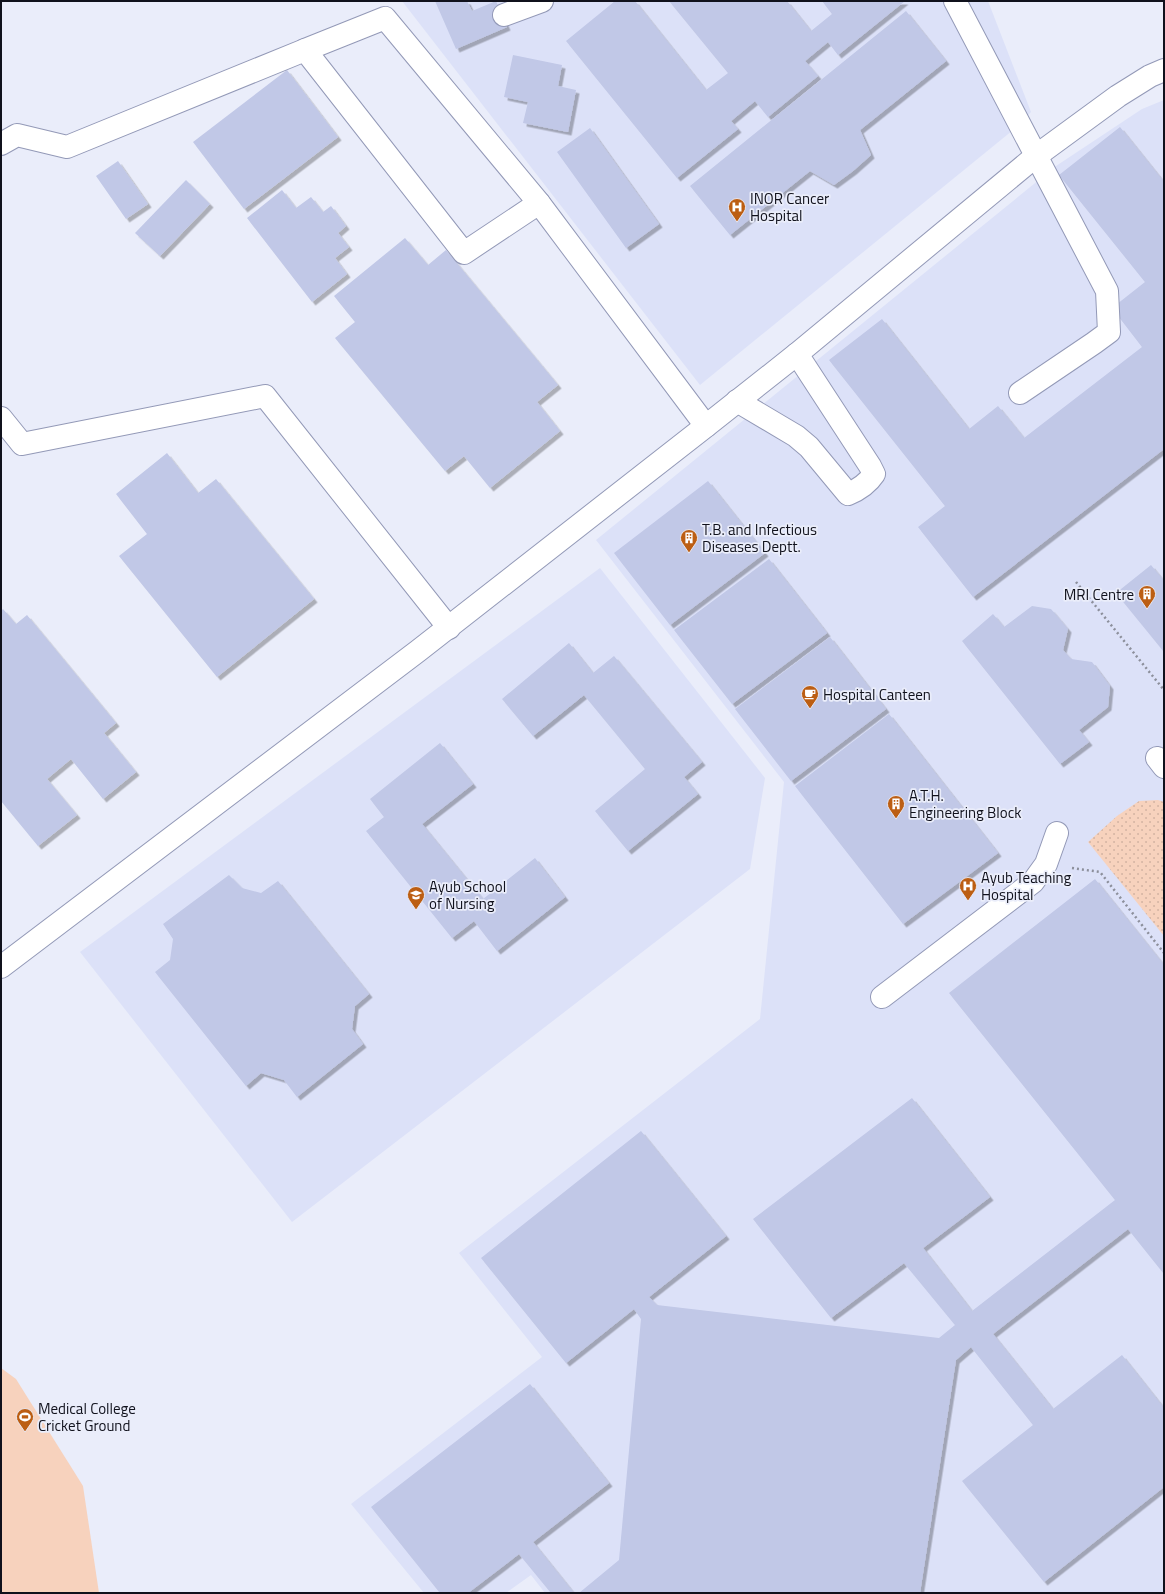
<svg xmlns="http://www.w3.org/2000/svg" width="1165" height="1594" font-family="'Titillium Web',sans-serif">
<style>
.built{fill:#dce1f8}
.grass{fill:url(#grass-dots)}
.pitch{fill:#f7d2bd}
.building{fill:#c1c8e7;filter:url(#shadow)}
.lines{fill:none;stroke-linecap:round;stroke-linejoin:round}
.minor-casing{stroke:#9399b7;stroke-width:24}
.path{stroke:#8c8f9b;stroke-width:2.5;stroke-dasharray:2 3;stroke-linecap:butt}
.minor{stroke:#fff;stroke-width:22}
.labels{text-anchor:middle;dominant-baseline:central;stroke-width:3.5;stroke-linejoin:round;paint-order:stroke}
.poi-label{font-size:15px;fill:#10111c;stroke:#eaedfa;text-anchor:start}
</style>
<defs>
<pattern id="grass-dots" width="8" height="8" patternUnits="userSpaceOnUse"><rect width="8" height="8" fill="#f7d2bd"/><path d="M2 2h.1M6 6h.1" fill="none" stroke="#d3b3a2" stroke-width="1.8" stroke-linecap="round"/></pattern>
<filter id="shadow"><feDropShadow dx="3.5" dy="3.5" stdDeviation="0" flood-color="#0004"/></filter>
</defs>
<rect width="100%" height="100%" fill="#eaedfa"/>
<g class="built">
<polygon points="402,1 988,1 1031,112 1018,126 700,385"/>
<polygon points="1164,100 1164,1593 545,1593 531,1575 506,1593 424,1593 351,1504 542,1357 459,1253 760,1019 784,782 596,540 1056,166 1142,109"/>
<polygon points="600,568 765,778 750,869 292,1222 80,952"/>
</g>
<polygon class="grass" points="1158,800 1164,802 1164,936 1088,842 1117,816 1139,801"/>
<polygon class="pitch" points="1,1368 16,1379 83,1486 99,1593 1,1593"/>
<g class="building">
<polygon points="435,1 467,1 472,11 496,1 507,27 456,49"/>
<polygon points="615,1 635,1 706,90 728,73 669,1 787,1 811,31 832,14 822,1 905,1 838,55 828,42 805,61 818,76 768,117 755,101 731,121 738,129 677,178 566,41"/>
<polygon points="906,11 946,61 860,130 871,155 853,171 834,185 810,171 730,235 690,186"/>
<polygon points="513,55 562,65 558,86 576,90 568,132 523,123 528,102 504,97"/>
<polygon points="287,70 338,137 244,209 193,142"/>
<polygon points="1120,127 1164,182 1164,449 973,597 918,527 945,506 829,360 882,319 969,429 998,406 1024,438 1142,347 1112,308 1145,282 1059,175"/>
<polygon points="590,128 659,224 626,248 557,152"/>
<polygon points="118,161 148,204 126,219 96,176"/>
<polygon points="186,180 210,204 160,256 135,233"/>
<polygon points="282,190 296,208 311,197 323,212 331,206 346,226 338,233 349,247 335,258 347,274 312,302 247,218"/>
<polygon points="405,238 428,265 446,250 558,385 537,402 560,431 490,488 464,456 445,471 335,338 355,322 334,296"/>
<polygon points="167,453 198,493 216,479 314,599 217,677 119,556 147,534 116,494"/>
<polygon points="708,481 765,553 670,625 614,553"/>
<polygon points="769,559 827,633 732,704 674,630"/>
<polygon points="1151,565 1164,581 1164,652 1116,593"/>
<polygon points="1032,606 1051,609 1068,629 1063,650 1071,659 1092,662 1110,686 1108,707 1079,730 1089,742 1060,764 962,641 993,614 1004,627"/>
<polygon points="3,609 16,624 27,615 116,723 104,733 136,772 103,799 71,759 47,779 77,815 38,846 1,801 1,611"/>
<polygon points="830,637 886,709 791,781 735,709"/>
<polygon points="569,643 593,673 614,656 702,762 684,777 698,794 628,851 595,811 645,769 584,695 533,736 502,699"/>
<polygon points="889,714 998,853 903,924 795,786"/>
<polygon points="440,743 473,784 422,824 483,899 535,858 565,897 497,951 474,921 452,938 366,831 384,817 370,799"/>
<polygon points="229,875 242,888 261,893 278,881 369,994 355,1006 352,1029 363,1044 297,1097 284,1080 261,1073 246,1086 155,972 170,960 173,939 163,924"/>
<polygon points="1095,879 1164,965 1164,1274 1128,1229 993,1334 1053,1409 1122,1355 1164,1408 1164,1487 1044,1582 962,1481 1033,1425 971,1347 956,1360 920,1593 579,1593 619,1560 641,1319 634,1309 566,1363 481,1258 641,1131 726,1236 649,1297 657,1305 939,1338 955,1325 904,1263 831,1318 753,1219 912,1098 990,1197 923,1248 972,1311 1115,1200 949,993"/>
<polygon points="530,1384 609,1483 533,1542 574,1593 551,1593 519,1554 468,1593 440,1593 371,1507"/>
</g>
<g class="lines">
<defs>
<g id="minor">
<polyline points="955,1 1107,291 1109,332 1094,343 1020,393"/>
<polyline points="504,15 542,1"/>
<polyline points="305,50 385,18 539,203"/>
<polyline points="1,144 17,135 67,147 305,50 464,253 539,203 706,426"/>
<path d="M 737,401 L 796,436 L 809,447 L 848,494 C 858,490 868,483 874,474 L 870,466 L 797,354"/>
<polyline points="1,418 22,444 265,396 449,628"/>
<polyline points="1157,758 1164,767"/>
<polyline points="1,967 418,651 706,426 797,354 1036,156 1118,96 1150,76 1164,70"/>
<polyline points="882,997 1033,882 1046,864 1057,833"/>
</g>
</defs>
<use href="#minor" class="minor-casing"/>
<g class="path">
<polyline points="1076,582 1164,690"/>
<polyline points="1072,868 1100,872 1164,953"/>
</g>
<use href="#minor" class="minor"/>
</g>
<defs>
<symbol id="hospital-pin" viewBox="-11 -11 22 30"><path d="M0 17L-7.5 6A9.5 9.5 0 1 1 7.5 6Z" fill="#bc5e13" stroke="#eaedfa"/><path d="M-5-5h3v3.5h4V-5h3V5h-3V1.5h-4V5h-3Z" fill="#fff"/></symbol>
<symbol id="building-pin" viewBox="-11 -11 22 30"><path d="M0 17L-7.5 6A9.5 9.5 0 1 1 7.5 6Z" fill="#bc5e13" stroke="#eaedfa"/><path d="M-4-6H4V6H1V3H-1V6H-4ZM-2.5-4.3h1.7v1.8h-1.7ZM.8-4.3h1.7v1.8H.8ZM-2.5-1h1.7V.8h-1.7ZM.8-1h1.7V.8H.8Z" fill="#fff"/></symbol>
<symbol id="cafe-pin" viewBox="-11 -11 22 30"><path d="M0 17L-7.5 6A9.5 9.5 0 1 1 7.5 6Z" fill="#bc5e13" stroke="#eaedfa"/><path d="M-5.5-4.5H6V0H3Q3 3.5 0 3.5H-2.5Q-5.5 3.5-5.5 0ZM3-3.2v2h1.7v-2ZM-6 4.5H4V6H-6Z" fill="#fff"/></symbol>
<symbol id="school-pin" viewBox="-11 -11 22 30"><path d="M0 17L-7.5 6A9.5 9.5 0 1 1 7.5 6Z" fill="#bc5e13" stroke="#eaedfa"/><path d="M0-5L7-2L0 1L-7-2ZM-4 1L0 2.5L4 1V4Q0 6-4 4Z" fill="#fff"/></symbol>
<symbol id="stadium-pin" viewBox="-11 -11 22 30"><path d="M0 17L-7.5 6A9.5 9.5 0 1 1 7.5 6Z" fill="#bc5e13" stroke="#eaedfa"/><path d="M0-5a6.5 5 0 1 0 0 10a6.5 5 0 1 0 0-10ZM-3.5-1.8h7v3.6h-7Z" fill="#fff"/></symbol>
</defs>
<g fill-rule="evenodd">
<use href="#hospital-pin" x="727" y="197" width="20" height="27"/>
<use href="#building-pin" x="679" y="528" width="20" height="27"/>
<use href="#building-pin" x="1137" y="584" width="20" height="27"/>
<use href="#cafe-pin" x="800" y="684" width="20" height="27"/>
<use href="#building-pin" x="886" y="794" width="20" height="27"/>
<use href="#hospital-pin" x="958" y="876" width="20" height="27"/>
<use href="#school-pin" x="406" y="885" width="20" height="27"/>
<use href="#stadium-pin" x="15" y="1407" width="20" height="27"/>
</g>
<g class="labels">
<g class="poi-label">
<text x="750" y="198">INOR Cancer<tspan x="750" dy="17">Hospital</tspan></text>
<text x="702" y="529">T.B. and Infectious<tspan x="702" dy="17">Diseases Deptt.</tspan></text>
<text x="1134" y="594" text-anchor="end">MRI Centre</text>
<text x="823" y="694">Hospital Canteen</text>
<text x="909" y="795">A.T.H.<tspan x="909" dy="17">Engineering Block</tspan></text>
<text x="981" y="877">Ayub Teaching<tspan x="981" dy="17">Hospital</tspan></text>
<text x="429" y="886">Ayub School<tspan x="429" dy="17">of Nursing</tspan></text>
<text x="38" y="1408">Medical College<tspan x="38" dy="17">Cricket Ground</tspan></text>
</g>
</g>
<rect width="1165" height="1594" fill="none" stroke="#10111c" stroke-width="4"/>
</svg>
